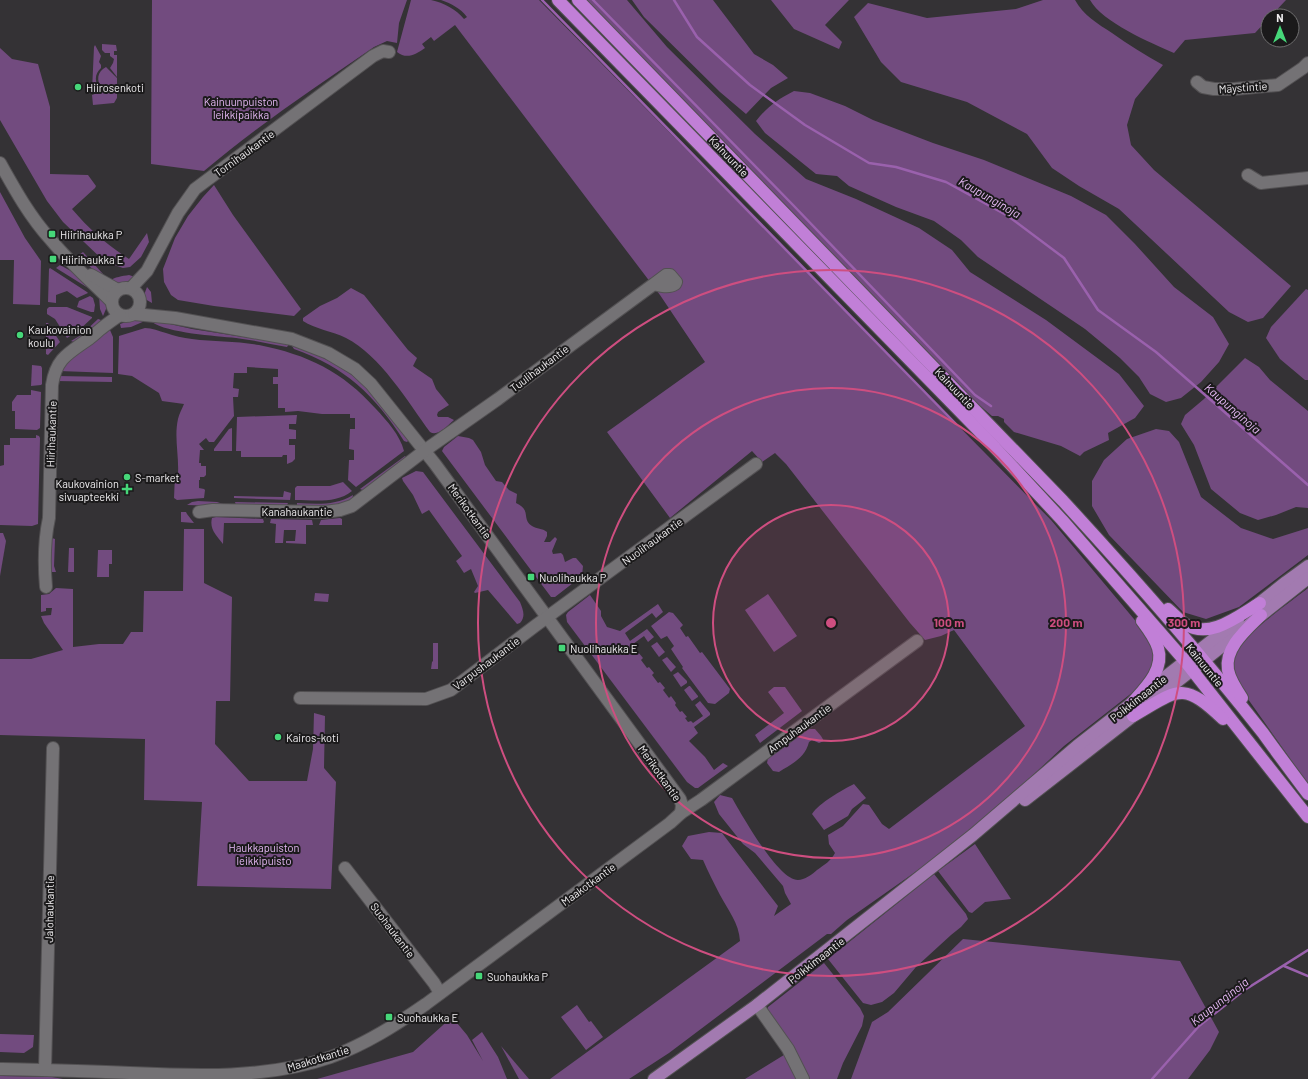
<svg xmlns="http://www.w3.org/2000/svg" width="1308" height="1079" font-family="Barlow,sans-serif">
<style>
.green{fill:#724b7f}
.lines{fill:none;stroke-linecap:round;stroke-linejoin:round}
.stream{stroke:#9a61ad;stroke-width:2.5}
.minor-casing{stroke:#535153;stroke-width:14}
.major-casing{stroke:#535153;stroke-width:14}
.highway-casing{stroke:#535153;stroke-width:14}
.minor{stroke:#747275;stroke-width:12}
.major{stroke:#a27ab0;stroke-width:12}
.highway{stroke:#c17fd7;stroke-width:12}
.ring{fill:none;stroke:#ce4e80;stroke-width:2}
.poi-dot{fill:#46d779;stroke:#1b1a1b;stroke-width:1.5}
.labels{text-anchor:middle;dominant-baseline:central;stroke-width:4;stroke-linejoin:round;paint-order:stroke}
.poi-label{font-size:11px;fill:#f0eef0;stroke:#1b1a1b;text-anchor:start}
.street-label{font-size:11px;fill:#f0eef0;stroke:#1b1a1b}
.park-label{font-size:11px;fill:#e6b9f5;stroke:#1b1a1b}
.water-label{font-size:12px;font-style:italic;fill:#e8bbf7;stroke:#1b1a1b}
.centre{fill:#ce4e80;stroke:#1b1a1b;stroke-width:2}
.ring-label{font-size:12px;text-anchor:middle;font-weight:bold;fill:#ce4e80;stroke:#1b1a1b;stroke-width:4;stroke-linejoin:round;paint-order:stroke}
</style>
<rect width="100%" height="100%" fill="#343235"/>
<g class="green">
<path d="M 152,0 L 407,0 L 399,23 L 397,43 L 387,41 L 374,47 C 316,87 258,125 204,171 L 151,164 Z"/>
<path d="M 411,0 C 417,0 425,0 431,0 C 444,3 456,9 464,19 L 467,17 C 460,8 452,4 441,0 L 539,0 L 1051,520 L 1149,637 L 1155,648 L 1154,664 L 1142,685 L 1064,746 L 998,808 L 931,861 L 847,920 L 831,934 L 827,934 L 669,1053 L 629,1079 L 550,1079 L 740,941 C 739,923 728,910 720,895 C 714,883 708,872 703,860 L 691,859 L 682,846 L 688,836 L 709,832 L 722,833 L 778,906 L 774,916 L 791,904 L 785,893 L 783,886 L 755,853 L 743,844 L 719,814 L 714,802 L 720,795 L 732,798 C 742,815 778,880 798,880 C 804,880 813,874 817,870 C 824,865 831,861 835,853 L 829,844 L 828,835 L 843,826 L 863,804 L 869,805 L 882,824 L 889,829 L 1025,726 L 954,630 L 941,636 L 925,640 L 910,623 L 786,464 L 775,453 L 762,462 L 752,451 L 670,518 L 607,432 L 705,362 L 660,295 L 455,25 L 434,41 L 431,37 L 422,44 L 425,48 C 416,54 407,60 397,52 Z"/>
<polygon points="582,0 627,0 667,47 755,134 806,179 856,199 919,228 952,250 970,272 1046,320 1119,374 1144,406 1135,418 1108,433 1109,440 1084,452 1080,456 1061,446 1014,432 1004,422 1004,419 998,416 992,416 964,392"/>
<polygon points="632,0 713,0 754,54 773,65 788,78 771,88 746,114 720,92 644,17"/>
<polygon points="771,0 849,0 825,25 842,42 839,49 794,29"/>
<path d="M 1043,0 L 1075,0 C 1083,15 1098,24 1112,33 C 1129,45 1145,55 1163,65 L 1135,99 L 1127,125 L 1131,145 L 1154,170 L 1291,286 L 1263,318 L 1248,322 L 1229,312 L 1119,209 L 1079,186 L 1052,168 L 1027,134 L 967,102 L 901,82 L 881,62 L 854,17 L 868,3 L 927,18 L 1016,9 Z"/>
<path d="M 1090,0 L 1286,0 L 1271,16 L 1268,16 L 1268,19 L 1255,33 L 1185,40 L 1174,53 C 1151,43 1102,22 1090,0 Z"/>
<polygon points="102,44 116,45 117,51 114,51 114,55 117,55 117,77 110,68 113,63 114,59 110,56 110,53 105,53 102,50"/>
<path d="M 95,45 L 101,56 L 99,62 L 101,65 L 101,68 C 94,75 95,81 99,89 L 94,92 L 92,91 L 94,47 Z"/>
<path d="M 0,48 L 12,59 L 38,64 L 50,107 L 50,174 L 88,175 L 96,186 L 95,188 L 72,209 C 90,230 106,244 129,259 L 147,233 L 149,242 L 141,257 L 130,267 L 123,268 L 105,262 L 63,222 L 47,201 L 0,120 Z"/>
<path d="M 106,67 L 117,78 L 117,84 L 110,85 L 102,89 C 96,80 97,72 106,67 Z"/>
<polygon points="117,86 117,98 114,103 93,105 92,95"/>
<path d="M 794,91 L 810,93 L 845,106 L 873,120 L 933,143 L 984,160 L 1071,196 L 1106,215 L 1135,244 L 1174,287 L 1213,317 L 1229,344 L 1219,362 L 1201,382 L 1181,398 L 1166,402 L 1150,394 L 1139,377 L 1120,358 L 1085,329 L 978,257 L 961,240 L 934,221 L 896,207 L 849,186 L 837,176 L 816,174 L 765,133 L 756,121 C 768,106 777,100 794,91 Z"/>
<polygon points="214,185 233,215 301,309 294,316 214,306 178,300 171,295 164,282 163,269 175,238 188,216 203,197"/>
<polygon points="0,192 25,238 41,261 40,305 13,304 14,260 0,260"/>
<polygon points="83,252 103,274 104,276 96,273 79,255"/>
<polygon points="60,265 78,275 93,291 56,268"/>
<polygon points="50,268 87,292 88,293 77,298 67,291 56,295 56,303 48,302 49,269"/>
<path d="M 129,275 L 135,277 C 126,284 120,284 109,281 C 115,277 122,276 129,275 Z"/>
<polygon points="147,287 151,292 152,303 145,299 144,295"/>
<path d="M 351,288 L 364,295 L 408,350 L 417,358 L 413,366 L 432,379 L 436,389 L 449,405 L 438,412 L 437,415 L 438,417 L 448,417 L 454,420 C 448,425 438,437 430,432 C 408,402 380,355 346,338 C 332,331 315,329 303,321 L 303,318 L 320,306 L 337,298 Z"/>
<polygon points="1306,289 1308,290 1308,380 1305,380 1280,359 1266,338 1271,327"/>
<polygon points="99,295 106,303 106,309 103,316 100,309"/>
<polygon points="90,296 93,298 95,305 94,312 91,312 77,307 79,301"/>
<polygon points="49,307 67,307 92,317 92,318 78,331 67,338 55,319 47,314 47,309"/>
<polygon points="98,319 101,320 84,336 74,342 71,341 81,335"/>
<polygon points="139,319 147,320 131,327 121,328 120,324 129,321"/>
<path d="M 152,320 L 192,329 L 289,344 L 287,347 C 270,344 253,340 236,338 C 216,336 167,333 152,322 Z"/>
<polygon points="46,323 48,323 60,342 48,355 46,354"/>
<path d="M 145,328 C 152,328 159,331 166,333 C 174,336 183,338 192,339 C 214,342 237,341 259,345 C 308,355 342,371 376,409 C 387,421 400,435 404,451 L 356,487 L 348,480 L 349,460 L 354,460 L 354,450 L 349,449 L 350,429 L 355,429 L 355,418 L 350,418 L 350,414 L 322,414 L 298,411 L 285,412 L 285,408 L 278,408 L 278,384 L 273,384 L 273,377 L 278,377 L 278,369 L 247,367 L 247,373 L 234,373 L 233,388 L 239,389 L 238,397 L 233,397 L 234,416 L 214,442 L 209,442 L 206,438 L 199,444 L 204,450 L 200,450 L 199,463 L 201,463 L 201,466 L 206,466 L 206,475 L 204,477 L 200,477 L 200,480 L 199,480 L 199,488 L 204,489 L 205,490 L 204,498 L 177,500 L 174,498 L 175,475 L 178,473 C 179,455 174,437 178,419 C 179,414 182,409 184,404 L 162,401 L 159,393 L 132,376 L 118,374 L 119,336 Z"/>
<polygon points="110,330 113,337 113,373 59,371 70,357"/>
<path d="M 292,346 C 321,355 347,368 369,390 C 383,404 397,424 409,440 L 407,442 L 404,441 C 375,395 345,367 294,349 Z"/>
<polygon points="1245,358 1259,367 1270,380 1308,411 1308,508 1296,507 1276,515 1258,520 1240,513 1211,489 1194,445 1181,424 1185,415 1204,399"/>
<polygon points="32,365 41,366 42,368 42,384 41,385 31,386"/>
<polygon points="57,376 112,377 112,382 56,381"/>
<polygon points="31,390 41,392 40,428 37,430 15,429 15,411 12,411 12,402 17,395 31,395"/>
<polygon points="297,415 296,424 289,424 289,429 296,430 296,439 289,439 289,445 295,445 295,459 292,462 287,464 287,455 283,455 282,457 241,457 241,451 236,451 237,417"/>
<polygon points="232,428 232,451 214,451 214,449 229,429"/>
<polygon points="1156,429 1169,431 1179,442 1201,497 1241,528 1273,539 1308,528 1308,555 1239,607 1206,619 1183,612 1109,535 1092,506 1092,481 1104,460 1127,439"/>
<polygon points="36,435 39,436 40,438 38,524 32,526 0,525 0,466 4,465 4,445 10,445 10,438 36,438"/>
<path d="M 458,436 L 469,438 L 473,440 L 481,452 L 485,465 L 496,481 L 502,482 L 509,490 L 517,494 L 516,503 C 532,510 521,519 532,526 C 537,529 542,528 547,532 L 547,536 L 544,542 L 550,542 L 555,537 L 557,539 L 552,551 L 553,554 L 561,553 L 563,555 L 565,562 L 573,558 L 576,558 L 583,566 L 582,576 L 555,597 L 551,597 L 442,451 L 444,447 Z"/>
<polygon points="405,456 408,460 365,491 360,489"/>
<path d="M 416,471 L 423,472 L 426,476 L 520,602 C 523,610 526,616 520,623 L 517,624 L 488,590 L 475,593 L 474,592 L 478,586 L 471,569 L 464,573 L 456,561 L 462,556 L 429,510 L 422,514 L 413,495 L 403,481 L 402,478 Z"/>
<path d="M 343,482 L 352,491 C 336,504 314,500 295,500 L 295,488 L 297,486 L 330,486 Z"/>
<polygon points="284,491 291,493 290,500 234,498 234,496 283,497"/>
<path d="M 353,495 L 352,500 L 330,508 L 297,506 L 297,503 C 316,504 335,506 353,495 Z"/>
<polygon points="198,501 217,502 223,504 221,506 187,505 192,502"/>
<polygon points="235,502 288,503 286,507 236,505"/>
<polygon points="181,512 186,512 187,514 194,523 181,522"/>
<path d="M 216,517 L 263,519 L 264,522 L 263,523 L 224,523 L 223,544 C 217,536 209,529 212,518 Z"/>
<polygon points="340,518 342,519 342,525 319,525 321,520"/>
<polygon points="271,519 312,520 313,525 306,525 306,544 286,543 286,541 295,541 296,530 284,530 283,543 275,543 276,524 270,523"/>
<polygon points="184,529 204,529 204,583 232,597 230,701 216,701 215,744 249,781 307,781 313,749 314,713 325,716 324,768 336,782 331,889 197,886 202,802 144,800 145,739 0,735 0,659 31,659 63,650 44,623 41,616 51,615 52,608 46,608 46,611 41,612 41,595 49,594 56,588 73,589 73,647 99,644 123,644 131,632 143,632 144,591 183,591"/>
<polygon points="0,533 3,533 6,541 0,576"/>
<polygon points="49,537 55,539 54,566 56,572 50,572"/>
<polygon points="69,548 74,548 74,572 68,572"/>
<polygon points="98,550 112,550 112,564 109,564 109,577 97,577"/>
<path d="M 1308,588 L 1308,784 L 1243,692 C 1236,681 1230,668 1234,654 C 1239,638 1293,600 1308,588 Z"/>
<polygon points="315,593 329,594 328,602 314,601"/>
<polygon points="768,594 797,636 774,652 745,610"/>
<polygon points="590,595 601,611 601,616 607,627 620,631 658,604 663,612 656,618 652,613 625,633 630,641 647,629 654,637 648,642 644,636 633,644 635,647 633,649 636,653 638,652 643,658 641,660 647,668 649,667 654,673 652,675 658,683 660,682 665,688 663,690 669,698 671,696 676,703 675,705 680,712 682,711 687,717 685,718 688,722 691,721 693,723 703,716 695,705 700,701 710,713 710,715 694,727 698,733 689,741 705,757 714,770 723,763 728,766 698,788 695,788 687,782 567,622 566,615 568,612"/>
<polygon points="669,612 673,613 683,625 680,628 686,637 688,636 700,653 702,652 730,689 729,693 715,704 708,703 682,668 683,667 671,649 674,646 667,636 661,639 651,626"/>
<polygon points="657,642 665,652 659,657 651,646"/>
<polygon points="433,643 438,643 438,669 431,669 432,662 433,661"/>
<polygon points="667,657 676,667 671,672 662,660"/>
<polygon points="678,672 687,681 687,683 681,687 673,675"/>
<polygon points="689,686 690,686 698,696 698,697 692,701 684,690"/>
<polygon points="774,687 785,687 802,711 760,743 755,735 784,713 768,692"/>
<path d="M 808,729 L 815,729 L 821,736 L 824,741 L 819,743 L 812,740 L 809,742 C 805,758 793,763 779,772 L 773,771 L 767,763 L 768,758 Z"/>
<path d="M 854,784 L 866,798 L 852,809 L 848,816 L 824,830 L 812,814 C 819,803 842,790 854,784 Z"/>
<polygon points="975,844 1011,899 985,902 972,913 969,912 938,871"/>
<polygon points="934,874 966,914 968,919 961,927 951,935 916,967 894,993 882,1002 871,1005 863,1003 828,959"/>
<polygon points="963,939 1180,961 1219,1032 1210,1050 1188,1079 851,1079 872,1022 888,1012"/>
<polygon points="824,963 860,1008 864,1016 862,1026 843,1063 837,1079 745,1079 792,1050 767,1012 768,1007"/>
<polygon points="577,1005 589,1022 591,1021 603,1037 586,1050 561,1017"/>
<polygon points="452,1017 467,1035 483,1061 472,1040 482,1032 498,1057 507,1079 317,1079 413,1052"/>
<polygon points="0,1034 34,1035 33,1047 24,1053 0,1052"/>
<polygon points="501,1046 529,1079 519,1079"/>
<polygon points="0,1076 52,1077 63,1079 0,1079"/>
</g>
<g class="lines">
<g class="stream">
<polyline points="542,0 956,424"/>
<polyline points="593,0 793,205 975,395 991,406"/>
<polyline points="674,0 697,37 750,85 805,125 869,163 896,167 946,182 1008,216 1064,258 1098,310 1156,352 1308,485"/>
<polyline points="1284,966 1308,976"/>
<polyline points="1152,1079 1199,1026 1243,991 1308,950"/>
</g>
<defs>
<g id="minor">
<polyline points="1197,82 1203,87 1214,89 1234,89 1278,85 1303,68 1308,63"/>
<path d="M 0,163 C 15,190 30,217 51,240 C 69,262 91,281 111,301"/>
<polyline points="1248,175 1261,183 1308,178"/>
<polyline points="91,275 118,290"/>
<circle cx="126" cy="302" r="14"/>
<polyline points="131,288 147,271 178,213 195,189 373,56 383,51 389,52"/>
<polyline points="134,314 175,318 292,339 328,353 355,369 371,384 435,464 680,799 682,805 681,813"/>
<path d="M 199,512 L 213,510 L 325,512 L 340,510 L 352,506 L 424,451 L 498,399 L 654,284 C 661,286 669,288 675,284 L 676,282 L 670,275 L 666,275 L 654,284"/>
<path d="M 46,587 C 44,564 44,541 49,518 L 52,385 C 56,358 69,353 90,338 C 94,335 98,331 102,328 C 108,323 114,319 120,315"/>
<polyline points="300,698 426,699 451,690 535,626 756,464"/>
<polyline points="345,868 434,983 440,993"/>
<polyline points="757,1005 788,1049 803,1079"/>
<path d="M 0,1069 C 43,1070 87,1071 130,1073 C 196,1076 267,1079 331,1057 C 366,1044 396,1025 426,1004 L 670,823 L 681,813 L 701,800 L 917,641"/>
<polyline points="45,1070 53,748"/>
</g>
<g id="major">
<polyline points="1252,609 1286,582 1308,566"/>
<polyline points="1025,800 1192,670 1308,578"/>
<polyline points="654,1079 757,1005 973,835 1077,746 1238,620"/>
</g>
<g id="highway">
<polyline points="558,0 987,439 1062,520 1185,661 1308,817"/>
<path d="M 578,0 L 1063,501 C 1132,576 1200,653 1263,733 C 1278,754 1293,774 1308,794"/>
<path d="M 1168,609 C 1174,614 1179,620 1185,624 C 1210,640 1238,616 1260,603"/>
<path d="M 1242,698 C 1236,689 1230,680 1228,670 C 1224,648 1247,629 1261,615"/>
<path d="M 1131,704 C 1144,689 1165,670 1158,648 C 1155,638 1148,629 1142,621"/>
<path d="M 1133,716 C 1178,690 1182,680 1223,719"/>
</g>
</defs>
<use href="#minor" class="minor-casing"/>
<use href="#major" class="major-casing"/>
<use href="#highway" class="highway-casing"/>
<use href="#minor" class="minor"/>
<use href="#major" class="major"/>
<use href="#highway" class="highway"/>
</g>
<circle cx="831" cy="623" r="118" fill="#ce4e80" fill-opacity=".12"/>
<g class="ring">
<circle cx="831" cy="623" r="118"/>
<circle cx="831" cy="623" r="235"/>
<circle cx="831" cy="623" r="353"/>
</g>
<g class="poi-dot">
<circle cx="78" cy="87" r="4"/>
<rect x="48" y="230" width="8" height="8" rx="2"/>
<rect x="49" y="255" width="8" height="8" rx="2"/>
<circle cx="20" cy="335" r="4"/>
<circle cx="127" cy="477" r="4"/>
<path d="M125 483h4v4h4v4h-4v4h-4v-4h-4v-4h4z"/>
<rect x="527" y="573" width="8" height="8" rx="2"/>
<rect x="558" y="644" width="8" height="8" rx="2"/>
<circle cx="278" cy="737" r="4"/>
<rect x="475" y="972" width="8" height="8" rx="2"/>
<rect x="385" y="1013" width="8" height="8" rx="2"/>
</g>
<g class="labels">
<g class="poi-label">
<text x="86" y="87">Hiirosenkoti</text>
<text x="60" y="234">Hiirihaukka P</text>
<text x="61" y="259">Hiirihaukka E</text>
<text x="28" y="329">Kaukovainion<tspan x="28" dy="13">koulu</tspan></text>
<text x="135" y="477">S-market</text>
<text x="119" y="483" text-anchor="end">Kaukovainion<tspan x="119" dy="13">sivuapteekki</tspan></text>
<text x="539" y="577">Nuolihaukka P</text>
<text x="570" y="648">Nuolihaukka E</text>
<text x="286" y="737">Kairos-koti</text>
<text x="487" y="976">Suohaukka P</text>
<text x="397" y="1017">Suohaukka E</text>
</g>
<g class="street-label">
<text transform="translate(1243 87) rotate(-4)">Mäystintie</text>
<text transform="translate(244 153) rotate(-36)">Tornihaukantie</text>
<text transform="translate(729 156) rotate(46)">Kainuuntie</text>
<text transform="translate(539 368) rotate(-37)">Tuulihaukantie</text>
<text transform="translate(955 388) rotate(46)">Kainuuntie</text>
<text transform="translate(51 434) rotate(-88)">Hiirihaukantie</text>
<text x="297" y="511">Kanahaukantie</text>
<text transform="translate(470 511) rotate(54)">Merikotkantie</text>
<text transform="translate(652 541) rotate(-36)">Nuolihaukantie</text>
<text transform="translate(486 663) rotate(-37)">Varpushaukantie</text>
<text transform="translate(1205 665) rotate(51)">Kainuuntie</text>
<text transform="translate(1138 698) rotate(-38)">Poikkimaantie</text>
<text transform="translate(799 728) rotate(-36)">Ampuhaukantie</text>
<text transform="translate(660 773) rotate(55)">Merikotkantie</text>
<text transform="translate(588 884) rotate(-36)">Maakotkantie</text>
<text transform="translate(49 909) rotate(-89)">Jalohaukantie</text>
<text transform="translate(393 930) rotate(53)">Suohaukantie</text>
<text transform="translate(816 960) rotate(-38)">Poikkimaantie</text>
<text transform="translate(318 1058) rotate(-17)">Maakotkantie</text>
</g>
<g class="park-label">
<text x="241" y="101">Kainuunpuiston<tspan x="241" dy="13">leikkipaikka</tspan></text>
<text x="264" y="847">Haukkapuiston<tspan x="264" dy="13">leikkipuisto</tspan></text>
</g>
<g class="water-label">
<text transform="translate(990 197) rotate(30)">Kaupunginoja</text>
<text transform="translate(1233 408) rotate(41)">Kaupunginoja</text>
<text transform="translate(1219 1001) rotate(-38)">Kaupunginoja</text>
</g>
</g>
<circle cx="831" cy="623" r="6" class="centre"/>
<g class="ring-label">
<text x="949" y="627">100 m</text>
<text x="1066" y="627">200 m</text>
<text x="1184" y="627">300 m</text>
</g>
<g transform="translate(1280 28)"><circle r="19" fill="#1b1a1b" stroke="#706f70"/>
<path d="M0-3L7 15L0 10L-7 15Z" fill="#46d779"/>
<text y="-6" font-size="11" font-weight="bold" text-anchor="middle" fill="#f0eef0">N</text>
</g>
</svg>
